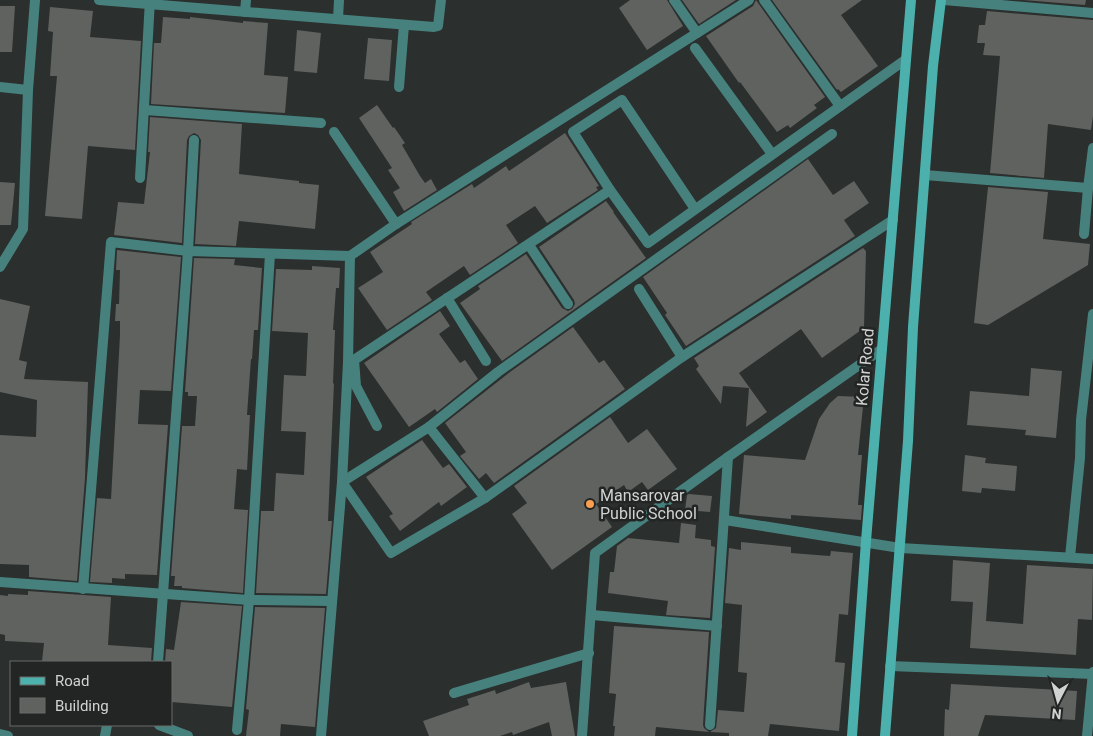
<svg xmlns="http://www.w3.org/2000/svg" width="1093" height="736" font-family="Roboto,sans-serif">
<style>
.building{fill:#5f625f}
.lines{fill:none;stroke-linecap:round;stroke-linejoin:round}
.street{stroke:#46817e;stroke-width:10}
.secondary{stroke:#4cb0ac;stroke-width:10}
.poi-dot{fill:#fa9f4f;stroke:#222523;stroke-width:2}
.labels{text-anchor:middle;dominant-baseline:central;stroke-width:5;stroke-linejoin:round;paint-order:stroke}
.street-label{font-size:16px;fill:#d1d3d2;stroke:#222523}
.poi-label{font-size:16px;fill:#d1d3d2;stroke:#222523;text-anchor:start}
</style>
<rect width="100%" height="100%" fill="#2b2f2d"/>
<g class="building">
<polygon points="630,0 667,0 683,26 647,50 619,8"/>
<polygon points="682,0 736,0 699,24"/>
<polygon points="756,0 825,97 814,105 817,108 790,128 788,125 777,132 740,82 739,83 706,36 753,6"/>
<polygon points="772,0 862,0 841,15 878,66 841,92 838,89 837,90"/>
<polygon points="1023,0 1086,0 1085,5"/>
<polygon points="0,6 15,6 12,52 0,52"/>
<polygon points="50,7 93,11 90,37 141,41 135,150 88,146 82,219 45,216 57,76 50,76 53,32 48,31"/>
<polygon points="987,11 1093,20 1093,116 1091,130 1048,124 1044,178 990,173 1000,56 983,55 985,43 977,43 979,25 985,25"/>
<polygon points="163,17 190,19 190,17 243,23 243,21 268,23 264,75 288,77 285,113 151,104 154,43 161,43"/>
<polygon points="297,30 321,33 317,73 294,71"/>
<polygon points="368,38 392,40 389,81 364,79"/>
<polygon points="377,105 393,128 394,127 405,143 402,145 420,176 425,183 431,179 437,190 404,211 393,192 400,188 388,170 392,168 359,118"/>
<polygon points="150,117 242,124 239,174 299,181 299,183 319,185 315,229 239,221 236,246 195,244 201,140 198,135 194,133 189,136 187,140 182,243 114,235 118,202 144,204 150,152 148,152"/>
<polygon points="565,133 599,186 596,187 598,190 547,223 535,206 506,225 518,243 470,275 464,266 426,292 432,300 387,330 358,288 383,272 370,252 412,224 411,222 472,184 474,188 506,166 509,171"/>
<polygon points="808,159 833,195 854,181 869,203 844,220 855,236 686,346 665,315 667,313 643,277"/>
<polygon points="0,182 15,183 11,225 0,225"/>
<polygon points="988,187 1048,192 1043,239 1090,244 1088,265 988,325 974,323"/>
<polygon points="606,201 614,212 613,212 646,258 502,361 460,303 480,289 478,286 526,254 562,308 568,311 572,309 575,304 574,300 539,247"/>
<polygon points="863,248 866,251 864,328 822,358 801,329 739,373 767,412 746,427 749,388 723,386 721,404 696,369 699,366 694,358"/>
<polygon points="117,250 181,257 171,391 140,390 138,424 168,425 157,575 125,574 125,579 112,578 112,583 90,582 97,498 111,499 120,335 120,321 115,321 116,304 119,304 120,270 116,270"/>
<polygon points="194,258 235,259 234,265 262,268 258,330 254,330 252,359 251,359 247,415 250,415 247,470 237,469 234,509 248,510 243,593 182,588 182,586 174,586 175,576 171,576 182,426 195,426 197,396 188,396 188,392 185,392"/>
<polygon points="312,266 340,268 339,288 336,288 333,330 335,330 333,384 334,383 328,521 332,521 326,594 256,593 261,511 274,511 276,473 304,475 306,432 281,431 284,375 306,376 308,333 272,331 276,269 312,270"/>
<polygon points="0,299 30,306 19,360 27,362 24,379 88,382 85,478 77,581 29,577 29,565 0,564 0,435 36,437 37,400 0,392"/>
<polygon points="440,311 450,326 439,334 460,363 465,360 478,379 437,412 435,409 409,427 364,363"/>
<polygon points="573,327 599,363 604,360 625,389 494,483 486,473 479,479 460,456 466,452 445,423 510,372"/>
<polygon points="1031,368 1062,371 1056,438 1025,435 1026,430 967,425 970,391 1029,396"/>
<polygon points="838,396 864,397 858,455 862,455 858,505 862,505 861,520 791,515 791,519 739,514 744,455 805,460 819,419 830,403"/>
<polygon points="610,417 628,443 647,429 677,469 648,490 642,482 628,492 624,485 596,504 612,527 552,570 512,514 527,503 514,486"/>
<polygon points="422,440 443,468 449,464 467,487 441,506 439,502 400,531 389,516 393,514 366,477"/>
<polygon points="965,455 986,458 985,463 1017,466 1015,491 982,488 981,493 962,491"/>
<polygon points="689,494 712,496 710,512 685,510 687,495"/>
<polygon points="681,523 696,525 695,538 711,540 711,546 715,547 710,618 666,615 668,601 608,593 610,572 614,572 617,546 628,538 679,543"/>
<polygon points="741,542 791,547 791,553 830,556 831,551 853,553 848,615 839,614 835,662 845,663 839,731 770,724 768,736 729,736 729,733 710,732 716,728 718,710 744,712 747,673 738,672 742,605 725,603 729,548 741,550"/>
<polygon points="953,560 990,563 986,621 1023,624 1027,565 1093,569 1092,620 1078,619 1076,655 970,648 973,602 951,601"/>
<polygon points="28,591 111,597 108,645 152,648 151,662 42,661 44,643 5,641 5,635 0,634 0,595 8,596 8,594 28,595"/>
<polygon points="181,602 242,606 232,707 171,702 171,662 165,662 166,649 174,650"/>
<polygon points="255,607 325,608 315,727 281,724 280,736 246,736 249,710 246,709"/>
<polygon points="614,626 709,632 703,725 704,728 709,732 656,727 655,736 614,736 615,726 613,726 616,694 609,693"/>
<polygon points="529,682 531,688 566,682 575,736 552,736 549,722 513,735 512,732 500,736 429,736 423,721 469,705 467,699 495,690 496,694"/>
<polygon points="951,684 1077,691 1075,720 985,715 978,736 944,736 945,709 949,710"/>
</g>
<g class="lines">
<g class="street">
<polyline points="99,0 434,27 438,26 441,0"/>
<polyline points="674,0 697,33"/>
<polyline points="764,0 840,106"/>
<polyline points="944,0 1093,13"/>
<polyline points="245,12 246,0"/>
<polyline points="338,19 339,0"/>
<polyline points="695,48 772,154"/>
<polyline points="0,87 28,90"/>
<polyline points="399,87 404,25"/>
<polyline points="145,110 321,123"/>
<polyline points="334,132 396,224"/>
<polyline points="832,134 498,372 429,427 342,482 391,553 485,498 682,357 893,220"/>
<polyline points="925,175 1088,188 1093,148"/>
<polyline points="140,178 150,0"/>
<polyline points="695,209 622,100 573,132 610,190 648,243 905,60"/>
<polyline points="1084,234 1088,188"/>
<polyline points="529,245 568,304"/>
<polyline points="0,267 23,229 28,90 35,0"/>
<polyline points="639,289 682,357"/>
<polyline points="447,298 486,361"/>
<polyline points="377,426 356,386 354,360 610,190"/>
<polyline points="429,427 485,498"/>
<polyline points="725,520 900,548 1093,559"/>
<polyline points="1070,557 1080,458 1081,420 1093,314"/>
<polyline points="0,582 249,600 331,601"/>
<polyline points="83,589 111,242 188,251 350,256 396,224 749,0"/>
<polyline points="592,615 717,626"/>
<polyline points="158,662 188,251 194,140"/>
<polyline points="890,666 1093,674"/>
<polyline points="454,693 589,653"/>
<polyline points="159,725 188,736"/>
<polyline points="710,725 728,457"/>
<polyline points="237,730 249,600 270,254"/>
<polyline points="0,734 8,736"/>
<polyline points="105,736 107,725"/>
<polyline points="321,736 342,482 348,362 350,256"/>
<polyline points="582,736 595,553 728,457 882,349"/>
<polyline points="1087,736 1093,672"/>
</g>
<g class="secondary">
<polyline points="852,736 866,541 911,0"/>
<polyline points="885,736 908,441 913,327 933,66 941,0"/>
</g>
</g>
<circle class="poi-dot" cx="590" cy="504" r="5"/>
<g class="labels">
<g class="street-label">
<text transform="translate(865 367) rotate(-85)">Kolar Road</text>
</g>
<g class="poi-label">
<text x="600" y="495">Mansarovar<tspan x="600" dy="18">Public School</tspan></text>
</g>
</g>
<rect x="10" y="661" width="162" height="65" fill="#222523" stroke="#686b69"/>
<rect x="20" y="677" width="25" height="8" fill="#4cb0ac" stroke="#686b69"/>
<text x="55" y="686" font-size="15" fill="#d1d3d2">Road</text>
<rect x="20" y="698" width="25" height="15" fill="#5f625f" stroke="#686b69"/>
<text x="55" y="711" font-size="15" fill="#d1d3d2">Building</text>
<g transform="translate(1058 701) rotate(186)" stroke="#222523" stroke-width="4" paint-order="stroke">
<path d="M0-4L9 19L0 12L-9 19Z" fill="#d1d3d2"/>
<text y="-8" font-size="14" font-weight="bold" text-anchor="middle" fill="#d1d3d2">N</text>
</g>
</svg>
